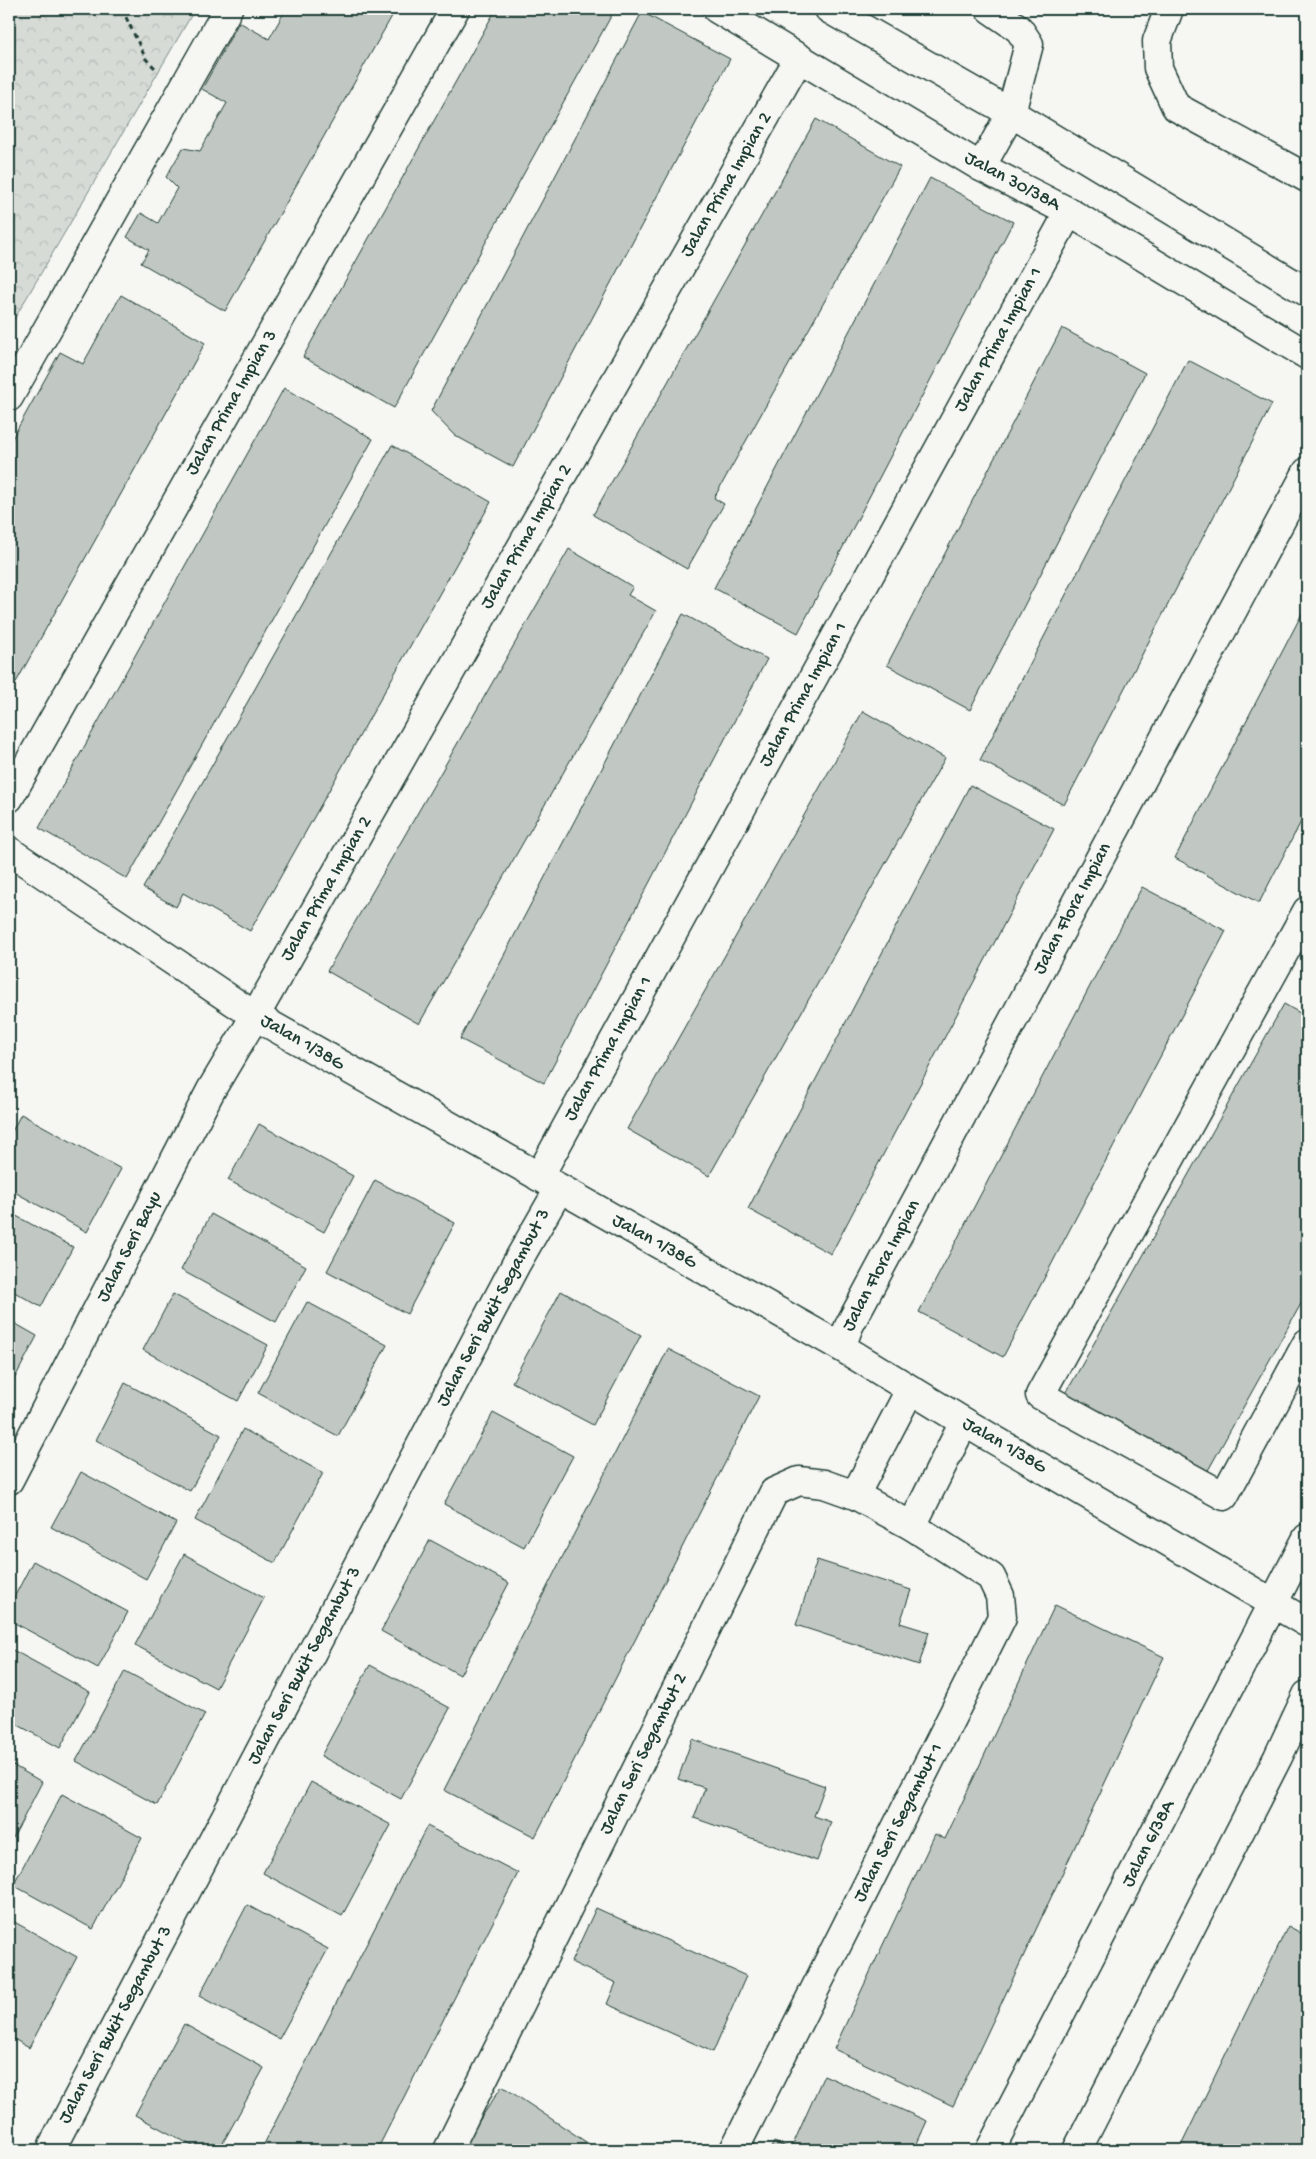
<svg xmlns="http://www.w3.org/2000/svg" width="1316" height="2159" font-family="'Gochi Hand',sans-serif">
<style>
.forest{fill:url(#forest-crowns);stroke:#7a8c85}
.building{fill:#c1c8c3;stroke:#1f3d34}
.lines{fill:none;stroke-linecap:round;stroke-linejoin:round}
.minor-casing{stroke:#1f3d34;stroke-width:31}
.path{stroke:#1f3d34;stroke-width:3;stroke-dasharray:5 4;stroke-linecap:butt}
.minor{stroke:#f6f6f2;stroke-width:28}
.labels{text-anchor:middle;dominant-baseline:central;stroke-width:4.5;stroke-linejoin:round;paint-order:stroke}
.street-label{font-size:19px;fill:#1f3d34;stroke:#f6f6f2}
</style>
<defs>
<pattern id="forest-crowns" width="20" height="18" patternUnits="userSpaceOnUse" patternTransform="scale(1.25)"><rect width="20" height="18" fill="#d6dbd6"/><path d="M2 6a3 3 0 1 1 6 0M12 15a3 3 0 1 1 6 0" fill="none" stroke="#b7bdb8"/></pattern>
</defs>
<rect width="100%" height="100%" fill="#f6f6f2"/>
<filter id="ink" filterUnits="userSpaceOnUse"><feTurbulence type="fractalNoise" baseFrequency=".02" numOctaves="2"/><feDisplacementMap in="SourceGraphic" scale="10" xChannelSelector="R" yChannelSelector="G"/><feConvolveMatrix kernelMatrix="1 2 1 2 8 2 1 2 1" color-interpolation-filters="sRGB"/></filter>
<g filter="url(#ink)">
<polygon class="forest" points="9,9 195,9 9,328"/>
<g class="building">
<polygon points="286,9 396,9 225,311 141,263 149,250 127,237 141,213 158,223 177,188 166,177 183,148 200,151 227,103 202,89 239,22 269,39"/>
<polygon points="496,9 615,9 394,408 303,357"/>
<polygon points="642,12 730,59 513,467 454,435 431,411"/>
<polygon points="816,119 900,167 714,498 724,504 687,569 593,515"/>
<polygon points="930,178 1013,222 798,633 714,588"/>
<polygon points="121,295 205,343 9,695 9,444 60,352 83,364"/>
<polygon points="1062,328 1145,373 970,710 887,665"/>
<polygon points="1188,360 1272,404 1064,805 980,760"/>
<polygon points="284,388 373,439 127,879 39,828"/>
<polygon points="392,445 491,502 250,931 183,893 176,907 143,888"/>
<polygon points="569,549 633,587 628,595 656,611 419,1024 327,971"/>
<polygon points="1307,604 1307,810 1259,903 1175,858"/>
<polygon points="683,614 767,659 544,1083 460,1039"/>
<polygon points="863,711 945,758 709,1176 627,1129"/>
<polygon points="970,785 1054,829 831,1254 748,1209"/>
<polygon points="1142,887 1226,931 1003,1357 919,1312"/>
<polygon points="1284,1004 1307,1017 1307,1293 1206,1474 1065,1395"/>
<polygon points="21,1114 121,1169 87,1232 9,1189 9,1137"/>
<polygon points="259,1124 353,1176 324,1232 228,1180"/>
<polygon points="375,1180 455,1223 407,1314 327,1271"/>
<polygon points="9,1212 73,1247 41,1307 9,1289"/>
<polygon points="211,1214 306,1266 276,1322 181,1270"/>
<polygon points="561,1291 641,1335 593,1425 512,1382"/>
<polygon points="173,1294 268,1345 238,1401 143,1350"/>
<polygon points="307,1302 387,1345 338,1436 258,1393"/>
<polygon points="9,1320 37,1336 9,1389"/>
<polygon points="668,1349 759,1396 535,1837 444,1790"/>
<polygon points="125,1383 221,1435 190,1491 96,1440"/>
<polygon points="493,1413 573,1456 524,1547 444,1504"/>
<polygon points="243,1429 323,1473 275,1563 195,1520"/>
<polygon points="81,1472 176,1523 146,1579 51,1527"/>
<polygon points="430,1540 509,1583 460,1675 381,1631"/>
<polygon points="184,1554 264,1598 216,1688 135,1645"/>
<polygon points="817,1560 911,1590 900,1623 929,1632 919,1665 796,1625"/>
<polygon points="33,1561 128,1612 98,1668 9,1620 9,1607"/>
<polygon points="1055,1605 1164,1657 953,2106 834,2049 935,1834 945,1839"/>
<polygon points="9,1648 90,1692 60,1748 9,1720"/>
<polygon points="370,1665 450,1708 401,1799 321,1756"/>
<polygon points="125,1671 205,1714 157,1805 76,1761"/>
<polygon points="692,1739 825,1786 814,1816 831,1822 817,1861 694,1818 705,1788 678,1779"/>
<polygon points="9,1763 42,1782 13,1838 9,1835"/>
<polygon points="311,1782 391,1825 342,1916 263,1873"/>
<polygon points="62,1794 142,1838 93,1929 13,1885"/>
<polygon points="427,1826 518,1873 377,2150 261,2150"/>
<polygon points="247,1905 328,1949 279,2039 199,1996"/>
<polygon points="596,1908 746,1976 713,2052 607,2004 616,1983 571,1962"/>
<polygon points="9,1919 77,1957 29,2048 9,2036"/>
<polygon points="1307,1920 1307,2150 1179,2150 1288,1926 1301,1933"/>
<polygon points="184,2024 264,2068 219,2150 200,2150 135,2115"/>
<polygon points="824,2075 927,2121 914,2150 770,2150 774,2142 791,2149"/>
<polygon points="502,2086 598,2150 473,2150 464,2144"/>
</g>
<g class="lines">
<defs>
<g id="minor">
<polyline points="717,9 981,167 1069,212 1307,355"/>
<polyline points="829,9 1011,113 1307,292"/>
<polyline points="1169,9 1157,41 1158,68 1176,107 1307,178"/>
<polyline points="981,167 1011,113 1029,44 1019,29 990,9"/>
<polyline points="9,397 228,9"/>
<polyline points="9,798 455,9"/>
<polyline points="9,851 255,1016 841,1347 964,1422 1307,1623"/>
<polyline points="1307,911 1040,1395 1224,1496 1307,1343"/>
<polyline points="539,1177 1069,212"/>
<polyline points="841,1347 849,1326 1307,472"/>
<polyline points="9,1480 211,1090 255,1016 799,58"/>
<polyline points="855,1495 910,1390"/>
<polyline points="912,1526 964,1422"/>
<polyline points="53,2145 516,1264 559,1189"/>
<polyline points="448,2150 774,1492 799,1481 824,1484 855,1495 912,1526 991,1577 1000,1596 1002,1617 734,2150"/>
<polyline points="990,2150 1307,1538"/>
<polyline points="1077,2150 1278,1757 1307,1695"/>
</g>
</defs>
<use href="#minor" class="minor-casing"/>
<polyline class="path" points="122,9 146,59 157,70"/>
<use href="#minor" class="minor"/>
</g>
</g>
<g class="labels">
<g class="street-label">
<text transform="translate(1012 182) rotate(28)">Jalan 30/38A</text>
<text transform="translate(727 185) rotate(-60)">Jalan Prima Impian 2</text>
<text transform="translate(999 340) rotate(-61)">Jalan Prima Impian 1</text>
<text transform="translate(232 403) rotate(-60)">Jalan Prima Impian 3</text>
<text transform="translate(527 537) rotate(-60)">Jalan Prima Impian 2</text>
<text transform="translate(804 695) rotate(-61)">Jalan Prima Impian 1</text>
<text transform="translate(327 889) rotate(-60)">Jalan Prima Impian 2</text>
<text transform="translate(1073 909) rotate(-62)">Jalan Flora Impian</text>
<text transform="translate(302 1043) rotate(30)">Jalan 1/38G</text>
<text transform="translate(609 1049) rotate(-61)">Jalan Prima Impian 1</text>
<text transform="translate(654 1242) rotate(29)">Jalan 1/38G</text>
<text transform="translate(130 1247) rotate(-63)">Jalan Seri Bayu</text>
<text transform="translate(882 1266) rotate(-62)">Jalan Flora Impian</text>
<text transform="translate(494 1308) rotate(-62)">Jalan Seri Bukit Segambut 3</text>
<text transform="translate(1004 1446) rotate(30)">Jalan 1/38G</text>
<text transform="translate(305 1666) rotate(-62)">Jalan Seri Bukit Segambut 3</text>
<text transform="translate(644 1754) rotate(-64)">Jalan Seri Segambut 2</text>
<text transform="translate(899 1823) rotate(-63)">Jalan Seri Segambut 1</text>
<text transform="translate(1149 1844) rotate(-63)">Jalan 6/38A</text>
<text transform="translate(116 2025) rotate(-62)">Jalan Seri Bukit Segambut 3</text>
</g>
</g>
<rect width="1316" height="2159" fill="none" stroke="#f6f6f2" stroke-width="30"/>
<rect x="15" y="15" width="1286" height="2129" fill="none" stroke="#1f3d34" stroke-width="2" filter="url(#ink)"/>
</svg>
